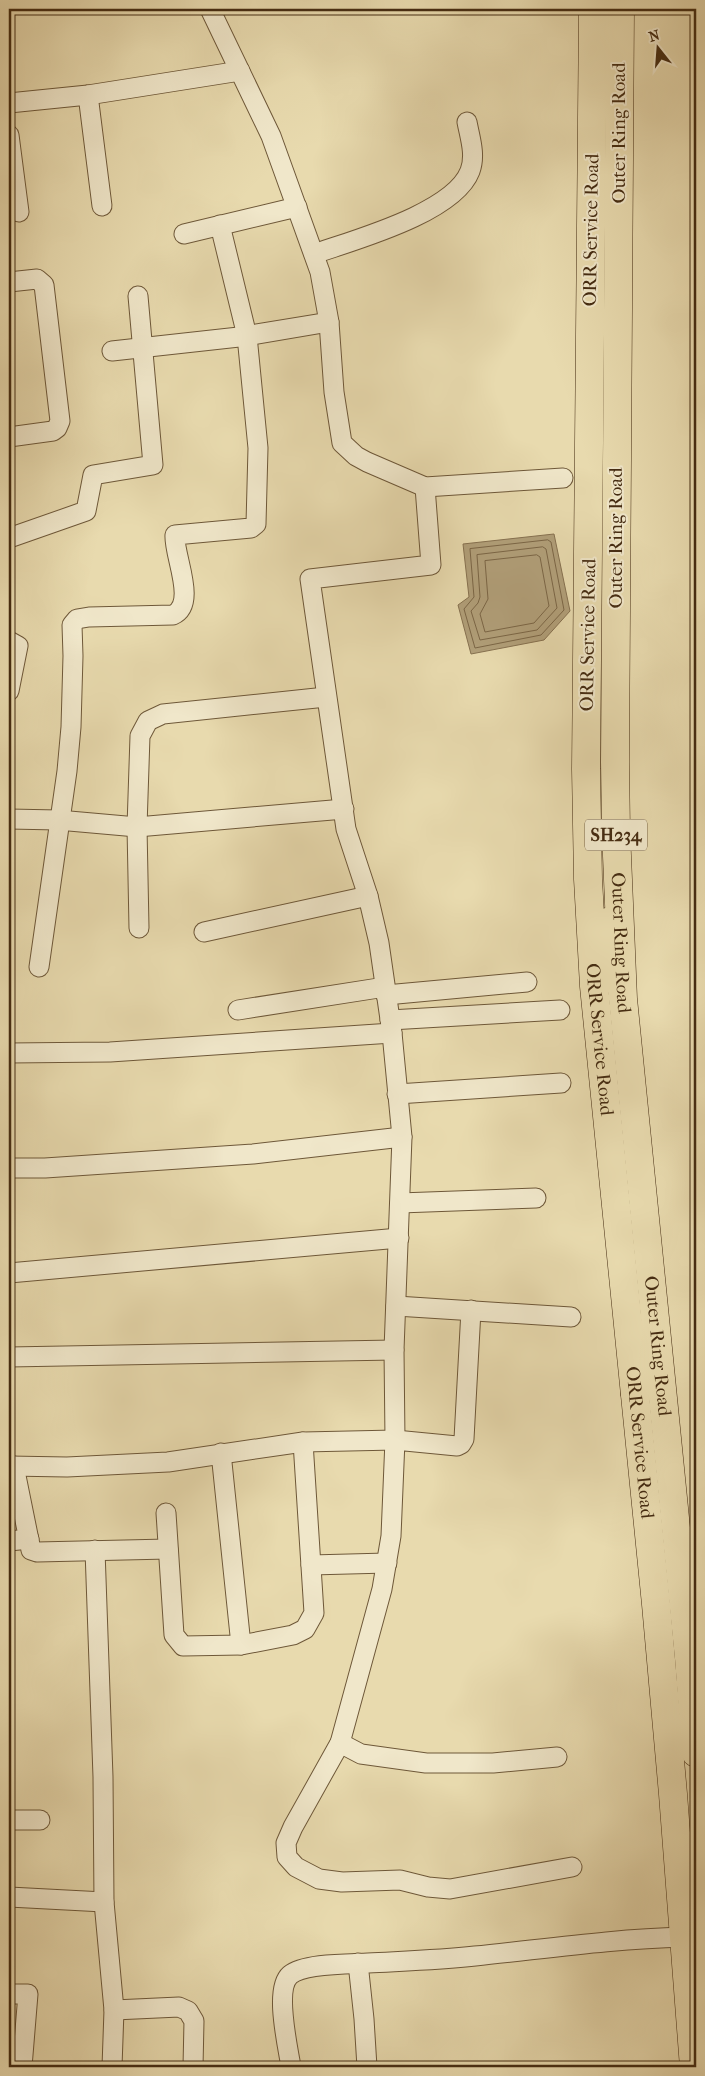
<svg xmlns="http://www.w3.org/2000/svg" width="705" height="2076" font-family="'IM FELL French Canon',serif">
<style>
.water{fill:#b19f79;stroke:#867150}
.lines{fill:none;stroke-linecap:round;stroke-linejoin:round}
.shore{stroke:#7b6646;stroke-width:1}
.minor-casing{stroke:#6e5839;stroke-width:21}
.primary-casing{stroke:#452c12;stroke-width:29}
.motorway-casing{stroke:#452c12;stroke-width:29}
.minor{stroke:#f0e7ca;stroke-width:19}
.primary{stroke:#e8daae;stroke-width:28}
.motorway{stroke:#e8daae;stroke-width:28}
.labels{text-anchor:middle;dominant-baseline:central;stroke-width:4;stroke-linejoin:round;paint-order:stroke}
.shield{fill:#f0e7ca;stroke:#786449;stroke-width:1}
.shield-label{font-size:18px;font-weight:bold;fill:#452c12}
.street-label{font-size:19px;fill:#452c12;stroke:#f0e7ca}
</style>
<rect width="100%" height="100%" fill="#e8daae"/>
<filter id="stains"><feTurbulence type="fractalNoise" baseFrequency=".004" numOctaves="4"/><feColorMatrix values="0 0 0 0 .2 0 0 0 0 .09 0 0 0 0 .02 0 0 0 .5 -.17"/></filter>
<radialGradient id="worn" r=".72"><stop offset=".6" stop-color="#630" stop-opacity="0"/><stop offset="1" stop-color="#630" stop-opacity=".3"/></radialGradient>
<polygon class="water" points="554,534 570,611 544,640 471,654 458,605 469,597 463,544"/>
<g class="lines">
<g class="shore">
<polygon points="548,540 551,542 564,610 541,635 475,648 464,609 474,597 470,549"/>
<polygon points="543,547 546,549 557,608 537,630 480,640 471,611 478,603 480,597 477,555"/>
<polygon points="537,555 540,557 549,606 534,623 485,632 480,614 488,599 485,561"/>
</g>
<defs>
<g id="minor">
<polyline points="210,9 271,136 320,272 329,322 334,392 342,443 356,456 367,462 425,487 563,478"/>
<polyline points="88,95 102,206"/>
<polyline points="9,103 88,95 240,71"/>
<polyline points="9,135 19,212"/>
<polyline points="184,234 297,207"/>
<path d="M 314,254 C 354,240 454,213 470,171 C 476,155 470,138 467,122"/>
<polyline points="9,282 37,279 44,285 60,421 57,428 53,431 9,437"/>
<polyline points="112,351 239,337 329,322"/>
<polyline points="9,538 86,511 93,475 153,465 138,296"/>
<polyline points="9,641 18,646 9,691"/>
<polyline points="9,819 58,820 137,827 344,809"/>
<polyline points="139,928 137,827 140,736 148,721 163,714 326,697"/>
<polyline points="204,932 368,896"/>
<path d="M 39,967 L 67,771 L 71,727 L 73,656 L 72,625 L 77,619 L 89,617 L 173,615 C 198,604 173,554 175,535 L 251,528 L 256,524 L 258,448 L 247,336 L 220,225"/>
<polyline points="386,995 527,982"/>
<polyline points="238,1010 385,987"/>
<polyline points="390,1020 560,1010"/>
<polyline points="9,1053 110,1052 392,1033"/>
<polyline points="397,1094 561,1083"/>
<polyline points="9,1168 45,1168 253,1154 402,1137"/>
<polyline points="400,1203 536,1198"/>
<polyline points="9,1273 399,1238"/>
<polyline points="396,1306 571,1317"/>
<polyline points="471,1310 464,1439 461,1444 457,1446 395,1440 391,1536 382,1589 340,1743 293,1827 286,1843 287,1857 296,1867 319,1879 342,1882 400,1880 428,1887 450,1889 572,1867"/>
<polyline points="9,1357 394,1350"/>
<polyline points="221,1453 241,1645"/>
<polyline points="9,1466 67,1467 168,1462 303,1442 395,1440 394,1350 402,1137 392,1033 379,943 368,896 346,829 310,579 431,565 425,487"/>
<polyline points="14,1466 31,1550 37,1552 168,1549"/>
<polyline points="166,1513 174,1635 183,1646 241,1645 293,1635 305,1629 314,1613 303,1442"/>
<polyline points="9,1541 29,1539"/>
<polyline points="95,1550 103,1777 104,1902 114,2010 112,2067"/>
<polyline points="311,1565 387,1563"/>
<polyline points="340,1743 361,1754 426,1763 493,1763 557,1757"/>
<polyline points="9,1820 40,1820"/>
<polyline points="9,1897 104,1902"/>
<polyline points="358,1963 364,2019 367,2067"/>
<polyline points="9,1994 28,1994 22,2067"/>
<polyline points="114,2010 179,2007 188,2011 194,2021 193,2067"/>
<path d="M 291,2067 C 288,2047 274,1989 290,1975 C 304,1963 350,1964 368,1963 C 404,1961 439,1960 475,1956 C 544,1949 613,1939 683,1937"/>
</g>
<g id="primary">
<path id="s1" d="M 593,9 L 586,769 L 588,879 L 594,986 L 656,1604 L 673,1794 L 694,2067"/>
</g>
<g id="motorway">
<path id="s2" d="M 620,9 L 615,762 L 616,832 L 623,999 L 689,1658 L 696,1753"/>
<polyline points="595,990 610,921"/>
<polyline points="635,1393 647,1333"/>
</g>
</defs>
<use href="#minor" class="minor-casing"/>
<use href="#primary" class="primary-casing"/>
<use href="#motorway" class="motorway-casing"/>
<use href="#minor" class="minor"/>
<use href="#primary" class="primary"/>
<use href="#motorway" class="motorway"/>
</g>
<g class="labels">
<rect class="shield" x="585" y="819.5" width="62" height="31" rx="4"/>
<g class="shield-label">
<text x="616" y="835">SH234</text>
</g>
<g class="street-label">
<text transform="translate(619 133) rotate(-90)">Outer Ring Road</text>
<text transform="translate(591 230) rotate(-89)">ORR Service Road</text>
<text transform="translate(616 538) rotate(-90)">Outer Ring Road</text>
<text transform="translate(588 635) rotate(-89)">ORR Service Road</text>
<text stroke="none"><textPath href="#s2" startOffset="934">Outer Ring Road</textPath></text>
<text stroke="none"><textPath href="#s1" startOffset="1031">ORR Service Road</textPath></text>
<text stroke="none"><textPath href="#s2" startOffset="1339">Outer Ring Road</textPath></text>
<text stroke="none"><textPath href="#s1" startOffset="1436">ORR Service Road</textPath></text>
</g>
</g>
<rect width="705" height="2076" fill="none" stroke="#e8daae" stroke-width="30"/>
<rect x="10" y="10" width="685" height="2056" fill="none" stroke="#452c12" stroke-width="2.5"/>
<rect x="15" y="15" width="675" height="2046" fill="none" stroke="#452c12"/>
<g transform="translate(658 48) rotate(343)" stroke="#f0e7ca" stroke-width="4" paint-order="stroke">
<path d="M0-4L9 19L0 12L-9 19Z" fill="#452c12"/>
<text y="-8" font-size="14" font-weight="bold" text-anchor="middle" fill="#452c12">N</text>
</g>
<rect width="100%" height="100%" filter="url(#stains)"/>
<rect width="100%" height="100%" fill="url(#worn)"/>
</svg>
